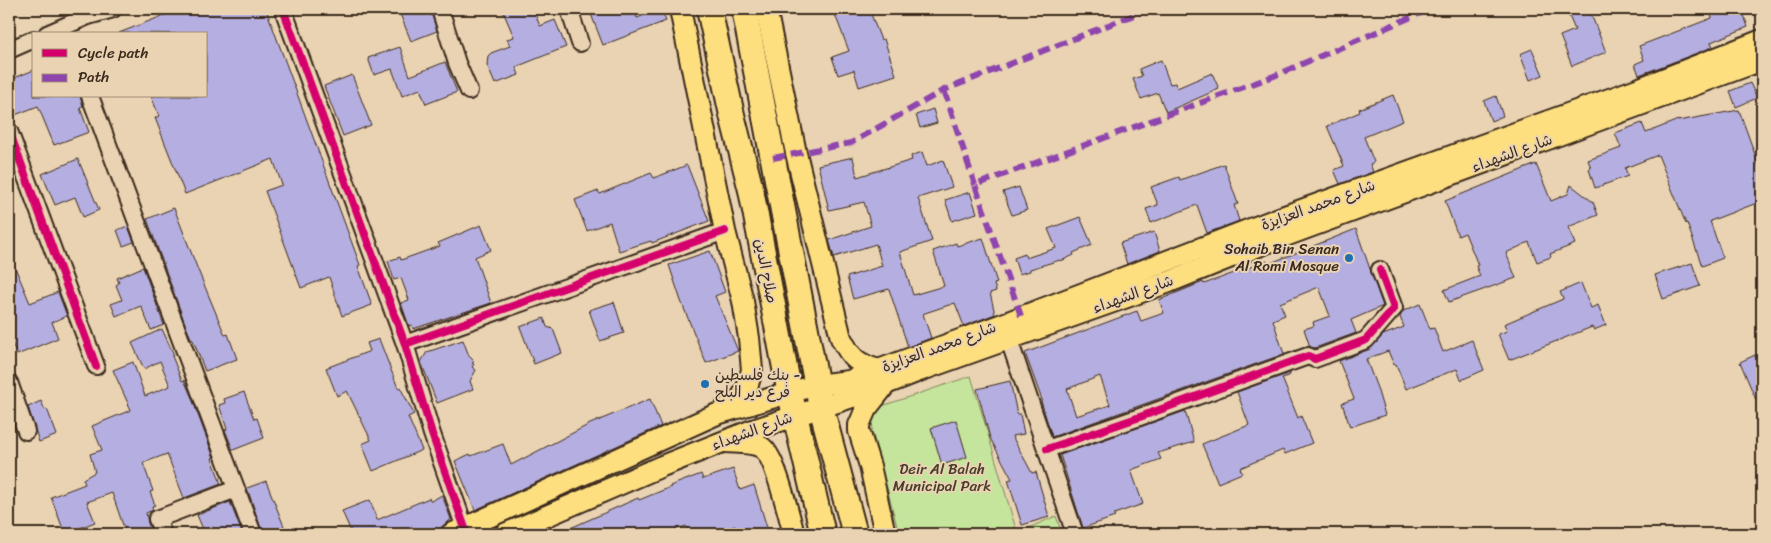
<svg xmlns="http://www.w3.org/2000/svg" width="1771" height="543" font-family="Sriracha,'Playpen Sans Arabic',sans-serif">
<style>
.green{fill:#c5e49c;stroke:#80875d}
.building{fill:#b5aee0;stroke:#3b2a1e;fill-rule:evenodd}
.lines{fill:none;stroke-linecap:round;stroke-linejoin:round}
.minor-casing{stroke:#3b2a1e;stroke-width:20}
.major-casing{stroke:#3b2a1e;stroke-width:24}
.highway-casing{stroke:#3b2a1e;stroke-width:28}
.minor{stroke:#e9d3b2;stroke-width:16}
.major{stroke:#fedf80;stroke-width:20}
.highway{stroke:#fedf80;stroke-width:24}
.quiet{stroke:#8e44ad;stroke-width:6;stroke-dasharray:12 6;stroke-linecap:butt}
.cycleway-casing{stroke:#e9d3b2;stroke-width:11}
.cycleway{stroke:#d6006c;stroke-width:8}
.poi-dot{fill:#1f6fb2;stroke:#e9d3b2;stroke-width:2}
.labels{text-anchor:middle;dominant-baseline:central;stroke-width:4;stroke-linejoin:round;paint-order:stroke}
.street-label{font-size:15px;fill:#3b2a1e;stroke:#e9d3b2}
.poi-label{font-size:15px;fill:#3b2a1e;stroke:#e9d3b2;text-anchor:end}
.park-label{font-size:15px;fill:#493d2b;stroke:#e9d3b2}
</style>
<rect width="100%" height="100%" fill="#e9d3b2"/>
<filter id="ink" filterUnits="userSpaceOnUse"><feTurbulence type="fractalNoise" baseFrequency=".02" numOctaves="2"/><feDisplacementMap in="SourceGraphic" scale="10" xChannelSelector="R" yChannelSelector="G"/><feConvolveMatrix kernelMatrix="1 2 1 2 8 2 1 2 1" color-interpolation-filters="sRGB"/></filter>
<g filter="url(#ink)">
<polygon class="green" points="971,376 1017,533 1056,516 1062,534 899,534 872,431 873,419 882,406"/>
<g class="building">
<polygon points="180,9 266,9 360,265 358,266 372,305 342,316 329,277 301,288 265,191 282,185 273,159 185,194 155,118 159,116 151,96 206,96 206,34 119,33"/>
<polygon points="398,9 430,9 437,31 411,41"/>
<polygon points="502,9 533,9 540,26 555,20 566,47 516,67 519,75 495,84 487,65 488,56 491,53 510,46 507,39 514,37"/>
<polygon points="589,9 634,9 637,18 661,9 666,21 603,45"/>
<polygon points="842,9 869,9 881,40 884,39 896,75 859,87 854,70 838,75 832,57 849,51 834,12"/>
<polygon points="1566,9 1589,9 1606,52 1572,66 1560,36 1575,30"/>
<polygon points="1709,9 1742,9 1748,27 1711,42 1713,47 1639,75 1635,64 1644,60 1639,46 1712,18"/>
<polygon points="400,47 410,76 445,62 457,92 426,104 420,89 402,96 392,69 374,75 368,58"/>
<polygon points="1532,49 1543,75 1530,80 1520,54"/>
<polygon points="1161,60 1170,84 1175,83 1177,88 1212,73 1219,89 1166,112 1158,93 1141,99 1133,79 1142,76 1139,69"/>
<polygon points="34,70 34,96 80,96 83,106 80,108 89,132 54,145 38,106 15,115 9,99 9,80"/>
<polygon points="352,75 371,125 343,136 324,86"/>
<polygon points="1750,83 1757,98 1736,107 1730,91"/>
<polygon points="1393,95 1403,121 1364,137 1374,162 1370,164 1373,172 1340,184 1334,170 1344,166 1327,126 1360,112 1359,109"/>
<polygon points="1496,96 1503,116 1491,121 1484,101"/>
<polygon points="933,109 937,123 920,128 916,115"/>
<polygon points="1739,110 1762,174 1762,201 1710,221 1723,258 1702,266 1687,223 1686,224 1658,155 1625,168 1628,176 1595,188 1589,169 1591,168 1588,160 1621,148 1615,133 1642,123 1646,133 1678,120 1678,121"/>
<polygon points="922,152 927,166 943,160 952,187 918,198 932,241 900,252 913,295 944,286 933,251 956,243 957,246 983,238 997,283 994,284 996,291 990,293 995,314 964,326 955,303 925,313 923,314 931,338 908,347 889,289 853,299 847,277 882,266 876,244 834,257 829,240 871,226 864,202 829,210 818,165 853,157 857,177 912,160 911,156"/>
<polygon points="78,159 99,210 83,217 75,197 55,205 42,174"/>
<polygon points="1224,164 1238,204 1234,205 1239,221 1207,233 1197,205 1151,223 1146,209 1158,205 1151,187 1179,177 1180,180"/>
<polygon points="1536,164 1551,201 1568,194 1571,185 1593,202 1598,215 1568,227 1575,244 1550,254 1551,257 1537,262 1529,242 1506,253 1516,278 1449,302 1444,290 1480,276 1476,266 1478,265 1465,233 1458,236 1445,201"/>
<polygon points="687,165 709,221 652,243 651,241 619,251 610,222 587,231 575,200 598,191 600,194 651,173 654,178"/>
<polygon points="1019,187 1027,210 1012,215 1003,192"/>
<polygon points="970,192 977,213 952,221 945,200"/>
<polygon points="174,208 198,270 225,335 228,334 237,359 205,371 193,340 192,340 187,329 147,219"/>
<polygon points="1080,217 1092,245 1073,253 1074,255 1061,261 1060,260 1030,269 1030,271 1019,274 1014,258 1025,254 1026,258 1056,248 1048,229"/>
<polygon points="481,225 491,250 475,257 491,303 413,329 412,325 409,326 401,303 409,300 401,278 394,280 388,261 400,257 401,260 440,246 438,243"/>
<polygon points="128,226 134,242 123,246 117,230"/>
<path d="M 1356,229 L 1383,306 L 1351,320 L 1356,333 L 1315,348 L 1310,347 L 1304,329 L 1314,326 L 1313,322 L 1330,316 L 1319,287 L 1280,303 L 1285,315 L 1273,320 L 1284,354 L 1052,437 L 1041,401 L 1042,400 L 1025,353 L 1137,311 L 1141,321 L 1164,313 L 1159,300 L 1203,282 L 1204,284 L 1267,261 L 1268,264 ZM 1100,376 L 1110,405 L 1076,416 L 1067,389 Z"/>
<polygon points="1154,232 1160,251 1127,264 1120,243"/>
<polygon points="710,251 725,292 715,296 738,351 706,363 681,301 669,265"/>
<polygon points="9,253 30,303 58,292 67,316 52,322 58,338 17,355 9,336"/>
<polygon points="1692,263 1700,286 1663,299 1655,275"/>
<polygon points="143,267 164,325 151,330 141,306 116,316 111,304 122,300 116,285 119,283 117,278"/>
<polygon points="1581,283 1591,308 1598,305 1606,325 1594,330 1592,327 1509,360 1498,334 1507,331 1504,324 1563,299 1560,292"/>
<polygon points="614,302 624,333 600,341 589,310"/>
<polygon points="1420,304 1430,329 1434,328 1443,352 1472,340 1484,370 1461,380 1457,369 1406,389 1396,364 1394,365 1388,351 1366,359 1377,388 1385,415 1350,427 1342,403 1354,399 1339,361 1370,349 1383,335 1404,327 1400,317 1403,311"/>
<polygon points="544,318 547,327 553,329 562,353 534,364 520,327"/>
<polygon points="162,329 174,355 172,356 182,381 184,380 190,393 214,458 212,458 221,484 184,498 167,454 143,463 153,491 150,492 155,505 152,506 153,510 146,513 148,523 152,534 126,534 112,493 87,502 95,522 65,534 51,497 85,484 83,479 95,472 90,454 102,450 92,426 131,410 113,370 133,362 145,396 170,386 160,361 144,369 132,343"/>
<polygon points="379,339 398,388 400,387 414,414 408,417 422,450 373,471 362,444 371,440 347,391 337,396 326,368 370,351 367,343"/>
<polygon points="463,340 469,356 474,361 472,363 474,364 472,367 476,370 470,381 473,389 437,403 421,362 427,352"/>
<polygon points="1755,355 1762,372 1762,414 1740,362"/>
<polygon points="1290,373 1290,375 1282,378 1298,418 1301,416 1312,443 1285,454 1283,450 1240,468 1242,473 1218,483 1202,444 1249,425 1237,392"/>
<polygon points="1010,381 1017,414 1020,414 1024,434 1012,436 1032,473 1036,472 1049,517 1022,525 1008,480 1012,479 990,438 977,389"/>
<polygon points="244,392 254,419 257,418 264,438 233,450 225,430 227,429 219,405 225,403 224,399"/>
<polygon points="650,399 661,426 475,510 455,461 470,454 471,456 503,444 511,465 590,424"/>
<polygon points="41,401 45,410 47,409 57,435 39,442 28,407"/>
<polygon points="1185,411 1194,442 1158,453 1161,459 1131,470 1143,504 1114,514 1115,517 1083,528 1060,455"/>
<polygon points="956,420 967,457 942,465 931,428"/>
<polygon points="733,469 740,490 754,485 769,534 738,534 735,526 713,534 689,534 686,526 665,534 557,534 638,498 639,500 671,487 670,486 701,474 703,479"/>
<polygon points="266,481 287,534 263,534 247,488"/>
<polygon points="442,495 451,519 440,530 430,534 352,534 342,511 370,500 377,520 429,498 431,501"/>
<polygon points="230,502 242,533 205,534 197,515"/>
</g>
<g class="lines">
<defs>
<g id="minor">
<polyline points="283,9 405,344 432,434 467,534"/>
<polyline points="440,9 457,63 469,91"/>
<polyline points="569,9 580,43"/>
<polyline points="47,34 88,16 113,9"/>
<polyline points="9,50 34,39"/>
<polyline points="90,96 253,534"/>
<polyline points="9,131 96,366"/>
<polyline points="1005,328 1075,534"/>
<polyline points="405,344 725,231"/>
<polyline points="9,382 26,431"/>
<polyline points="1047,449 1137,418 1308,356 1315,359 1366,340 1394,308 1380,270"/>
<polyline points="163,534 157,519 236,489"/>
</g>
<g id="major">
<polyline points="680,9 725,231 743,301 749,338 752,370 747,388 741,398 725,409"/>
<path d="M 766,9 L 796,153 L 841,338 C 851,358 857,364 879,370"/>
<path d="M 726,442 C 736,443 752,442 761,447 C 775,454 789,517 794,534"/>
<polyline points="451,534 717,414 816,385 849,381 1003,324 1282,217 1640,88 1762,40"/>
<polyline points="505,534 662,466 750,431 855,396 919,371 1169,282 1266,243 1762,60"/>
<polyline points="885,534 870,466 859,431 859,425 866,409 885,385"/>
</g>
<g id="highway">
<polyline points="709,9 732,115 751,190 790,394 823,534"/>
<polyline points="744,9 821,407 855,534"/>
</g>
</defs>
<use href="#minor" class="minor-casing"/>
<use href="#major" class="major-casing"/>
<use href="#highway" class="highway-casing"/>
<use href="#minor" class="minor"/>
<use href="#major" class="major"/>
<use href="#highway" class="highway"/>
<g class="quiet">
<polyline points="944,90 975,185"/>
<polyline points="773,158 851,143 944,90 1149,9"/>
<polyline points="1021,316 975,185 1274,76 1430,9"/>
</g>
<defs>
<g id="cycleway">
<polyline points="283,9 405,344 432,434 467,534"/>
<polyline points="9,131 96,366"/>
<polyline points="405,344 725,231"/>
<polyline points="1047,449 1137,418 1308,356 1315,359 1366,340 1394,308 1380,270"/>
</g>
</defs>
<use href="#cycleway" class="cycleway-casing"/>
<use href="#cycleway" class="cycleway"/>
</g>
</g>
<g class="poi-dot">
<circle cx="1349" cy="258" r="5"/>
<circle cx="705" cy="384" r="5"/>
</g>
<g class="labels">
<g class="street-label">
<text transform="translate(1512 153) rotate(-20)">شارع الشهداء</text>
<text transform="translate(1318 205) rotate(-20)">شارع محمد العزايزة</text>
<text transform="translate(766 271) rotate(79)">صلاح الدين</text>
<text transform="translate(1133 294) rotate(-20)">شارع الشهداء</text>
<text transform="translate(939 347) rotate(-20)">شارع محمد العزايزة</text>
<text transform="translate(752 431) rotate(-20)">شارع الشهداء</text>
</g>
<g class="poi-label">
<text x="1339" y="249">Sohaib Bin Senan<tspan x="1339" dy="17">Al Romi Mosque</tspan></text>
<text x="715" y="375" text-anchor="start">بنك فلسطين -<tspan x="715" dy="17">فرع دير البلح</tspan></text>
</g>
<g class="park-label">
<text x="942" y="469">Deir Al Balah<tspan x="942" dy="17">Municipal Park</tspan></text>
</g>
</g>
<rect width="1771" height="543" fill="none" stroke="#e9d3b2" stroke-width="30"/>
<rect x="15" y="15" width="1741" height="513" fill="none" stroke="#3b2a1e" stroke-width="2" filter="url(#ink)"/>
<rect x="32" y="32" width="175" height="65" fill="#e9d3b2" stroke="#a38f77"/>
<rect x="42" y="49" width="25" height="8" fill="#d6006c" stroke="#a38f77"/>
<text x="78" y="58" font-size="15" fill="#3b2a1e">Cycle path</text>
<rect x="42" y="74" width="25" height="8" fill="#8e44ad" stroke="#a38f77"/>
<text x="78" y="82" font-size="15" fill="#3b2a1e">Path</text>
</svg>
